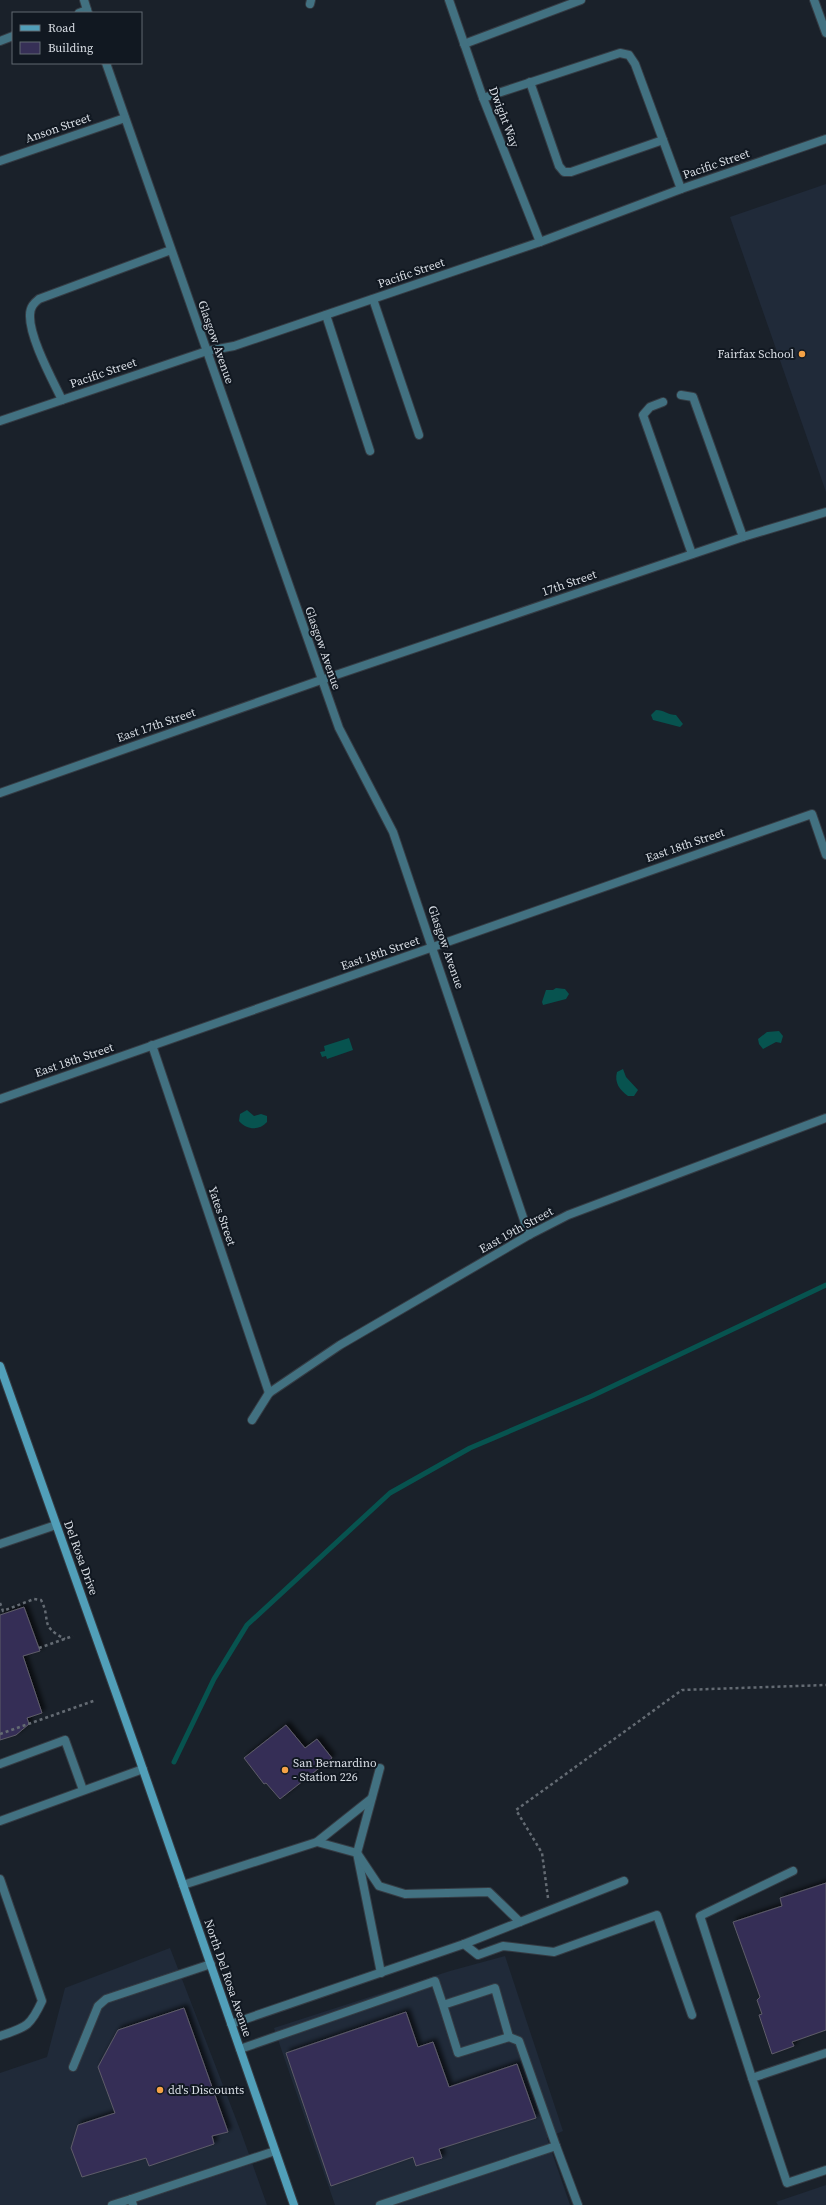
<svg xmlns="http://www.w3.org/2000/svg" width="826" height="2205" font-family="'Source Serif 4',serif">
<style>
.built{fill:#202a39}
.water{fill:#07534f}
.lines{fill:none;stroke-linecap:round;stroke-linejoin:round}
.stream{stroke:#07534f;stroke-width:5}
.building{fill:#362f56;stroke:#5e5c69;filter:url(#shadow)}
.service-casing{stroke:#353c44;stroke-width:10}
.minor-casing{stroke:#353c44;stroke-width:10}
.tertiary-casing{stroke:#353c44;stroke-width:10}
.secondary-casing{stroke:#353c44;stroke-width:10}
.path{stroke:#646b73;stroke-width:2.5;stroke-dasharray:3 3;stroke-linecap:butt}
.service{stroke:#427181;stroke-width:8}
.minor{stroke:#427181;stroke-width:8}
.tertiary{stroke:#427181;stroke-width:8}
.secondary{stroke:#519fb9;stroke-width:8}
.poi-dot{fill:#f5a246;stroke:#111821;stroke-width:1.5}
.labels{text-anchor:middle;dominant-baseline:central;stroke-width:4;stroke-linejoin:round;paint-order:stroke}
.street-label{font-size:12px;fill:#dadfe6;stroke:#111821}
.poi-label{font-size:12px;fill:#dadfe6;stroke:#111821;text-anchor:start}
</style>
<defs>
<filter id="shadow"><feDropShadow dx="3.5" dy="-3.5" stdDeviation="2" flood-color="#0009"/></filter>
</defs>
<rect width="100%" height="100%" fill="#1a212a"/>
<g class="built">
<polygon points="826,184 826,492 730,217"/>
<polygon points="170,1948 241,2132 267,2205 0,2205 0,2073 47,2057 65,1988"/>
<polygon points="505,1956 563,2131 547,2138 570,2205 335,2205 274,2028 450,1971"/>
<polygon points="826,2185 826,2205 778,2205 776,2202"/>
</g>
<g class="water">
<path d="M 656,710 C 664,710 668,715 676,715 L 683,724 L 680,727 L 653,720 L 651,715 Z"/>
<polygon points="556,988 565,989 569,994 566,999 543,1005 542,1002 546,990 553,990"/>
<polygon points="779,1031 783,1036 781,1043 776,1042 763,1049 759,1044 758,1039 767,1032"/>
<polygon points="349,1038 353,1050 327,1059 326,1056 322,1057 320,1052 325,1051 324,1046"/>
<path d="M 623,1069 L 626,1077 L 638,1090 L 634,1096 L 628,1096 C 620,1090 614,1083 617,1072 Z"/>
<path d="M 247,1110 L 254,1116 L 261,1114 L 267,1116 L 267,1122 C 259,1131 247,1130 239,1121 L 240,1114 Z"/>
</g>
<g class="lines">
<polyline class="stream" points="174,1762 214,1679 247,1625 390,1493 470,1448 592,1396 826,1285"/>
</g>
<g class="building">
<polygon points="24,1607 40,1651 23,1656 42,1713 27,1718 29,1724 16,1735 0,1740 0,1615"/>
<polygon points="286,1725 305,1748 317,1739 332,1758 280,1799 266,1783 264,1784 244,1758"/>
<polygon points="826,1883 826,2030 792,2042 794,2046 772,2054 759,2015 762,2014 757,2000 760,1997 733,1922 782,1906 780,1898"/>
<polygon points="184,2008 228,2132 212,2136 214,2144 149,2166 146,2158 82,2177 71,2148 78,2125 115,2113 98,2067 118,2030"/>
<polygon points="406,2012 418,2047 433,2042 449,2087 517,2064 536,2118 439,2149 442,2158 416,2166 413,2157 331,2186 286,2053"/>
</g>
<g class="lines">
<defs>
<g id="service">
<polyline points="310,4 311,0"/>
<polyline points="79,13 87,10"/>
<polyline points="0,41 13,36"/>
<polyline points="464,44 581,0"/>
<polyline points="530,82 559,166 564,172 571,172 663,140"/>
<polyline points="483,98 620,53 629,55 635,64 681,189"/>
<polyline points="373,299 419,435"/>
<polyline points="326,315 370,451"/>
<polyline points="681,395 693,397 743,537"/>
<path d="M 62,400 C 52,379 29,337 30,315 C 30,307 34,303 39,299 L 171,250"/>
<polyline points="663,402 650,407 643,415 692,554"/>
<polyline points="0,1764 65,1740 83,1790"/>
<polyline points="0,1821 143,1769"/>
<path d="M 0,1879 L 42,2001 C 30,2027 26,2027 0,2036"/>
<polyline points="231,2024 464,1944 478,1955 503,1946 554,1952 657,1915 692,2015"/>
<polyline points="509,2037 519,2041 556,2146"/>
<polyline points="240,2049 435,1981 443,2005 495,1988 509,2037 458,2053 443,2005"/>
<polyline points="826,2053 752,2078 787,2183 826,2170"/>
<polyline points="73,2067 98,2006 106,1999 211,1964"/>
<polyline points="752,2078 700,1916 793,1871"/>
<polyline points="112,2205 131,2199"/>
<polyline points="133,2205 131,2199 275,2151"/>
<polyline points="380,2205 556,2146 578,2205"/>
</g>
<g id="minor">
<polyline points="84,0 88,13"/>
<polyline points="449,0 483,98 540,242"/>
<polyline points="814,0 826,33"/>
<polyline points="106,63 339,728 393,832 529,1235"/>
<polyline points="0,161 125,118"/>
<polyline points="0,793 321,680 743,537 826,512"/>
<polyline points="152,1045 269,1393"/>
<polyline points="0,1099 812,814 826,855"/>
<polyline points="252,1420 269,1393 340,1345 529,1235 568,1215 826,1118"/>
<polyline points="380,1768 357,1853 381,1973"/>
<polyline points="317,1842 357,1853 379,1886 405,1894 489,1892 520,1922"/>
<polyline points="183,1885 317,1842 371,1799"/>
<polyline points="464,1944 624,1881"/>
</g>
<g id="tertiary">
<polyline points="0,421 207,351 234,346 540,242 681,189 826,139"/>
<polyline points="0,1544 56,1525"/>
</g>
<polyline id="secondary" points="0,1366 139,1758 294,2205"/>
</defs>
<use href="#service" class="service-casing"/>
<use href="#minor" class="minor-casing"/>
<use href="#tertiary" class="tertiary-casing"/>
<use href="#secondary" class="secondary-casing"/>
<g class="path">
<path d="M 0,1603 L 3,1611 L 34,1599 L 41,1600 C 52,1621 38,1625 65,1639"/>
<polyline points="39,1648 73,1636"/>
<polyline points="0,1734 96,1700"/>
<polyline points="548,1898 542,1853 516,1810 682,1690 826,1685"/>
</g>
<use href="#service" class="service"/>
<use href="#minor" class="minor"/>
<use href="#tertiary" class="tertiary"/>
<use href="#secondary" class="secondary"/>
</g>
<g class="poi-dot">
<circle cx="802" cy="354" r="4"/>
<circle cx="285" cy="1770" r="4"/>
<circle cx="160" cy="2090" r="4"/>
</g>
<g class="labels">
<g class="street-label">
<text transform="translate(504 117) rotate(69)">Dwight Way</text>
<text transform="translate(58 128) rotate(-19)">Anson Street</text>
<text transform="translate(716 164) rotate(-19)">Pacific Street</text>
<text transform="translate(411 273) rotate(-19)">Pacific Street</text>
<text transform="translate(216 342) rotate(71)">Glasgow Avenue</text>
<text transform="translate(103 373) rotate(-19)">Pacific Street</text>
<text transform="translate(569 583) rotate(-19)">17th Street</text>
<text transform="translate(323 648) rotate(71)">Glasgow Avenue</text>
<text transform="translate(156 725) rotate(-19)">East 17th Street</text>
<text transform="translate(685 845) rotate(-19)">East 18th Street</text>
<text transform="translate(446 947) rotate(71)">Glasgow Avenue</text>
<text transform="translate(380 953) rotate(-19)">East 18th Street</text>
<text transform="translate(74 1060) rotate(-19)">East 18th Street</text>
<text transform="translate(222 1216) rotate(71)">Yates Street</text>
<text transform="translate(516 1230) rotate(-29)">East 19th Street</text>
<text transform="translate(81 1558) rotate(70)">Del Rosa Drive</text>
<text transform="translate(228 1978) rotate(71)">North Del Rosa Avenue</text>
</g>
<g class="poi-label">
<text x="794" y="354" text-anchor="end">Fairfax School</text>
<text x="293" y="1763">San Bernardino<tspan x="293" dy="14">- Station 226</tspan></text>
<text x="168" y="2090">dd's Discounts</text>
</g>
</g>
<rect x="12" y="12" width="130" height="52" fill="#111821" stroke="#616870"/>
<rect x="20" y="25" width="20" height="6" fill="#519fb9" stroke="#616870"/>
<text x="48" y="32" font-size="12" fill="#dadfe6">Road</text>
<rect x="20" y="42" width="20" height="12" fill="#362f56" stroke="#616870"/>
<text x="48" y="52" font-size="12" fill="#dadfe6">Building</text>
</svg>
